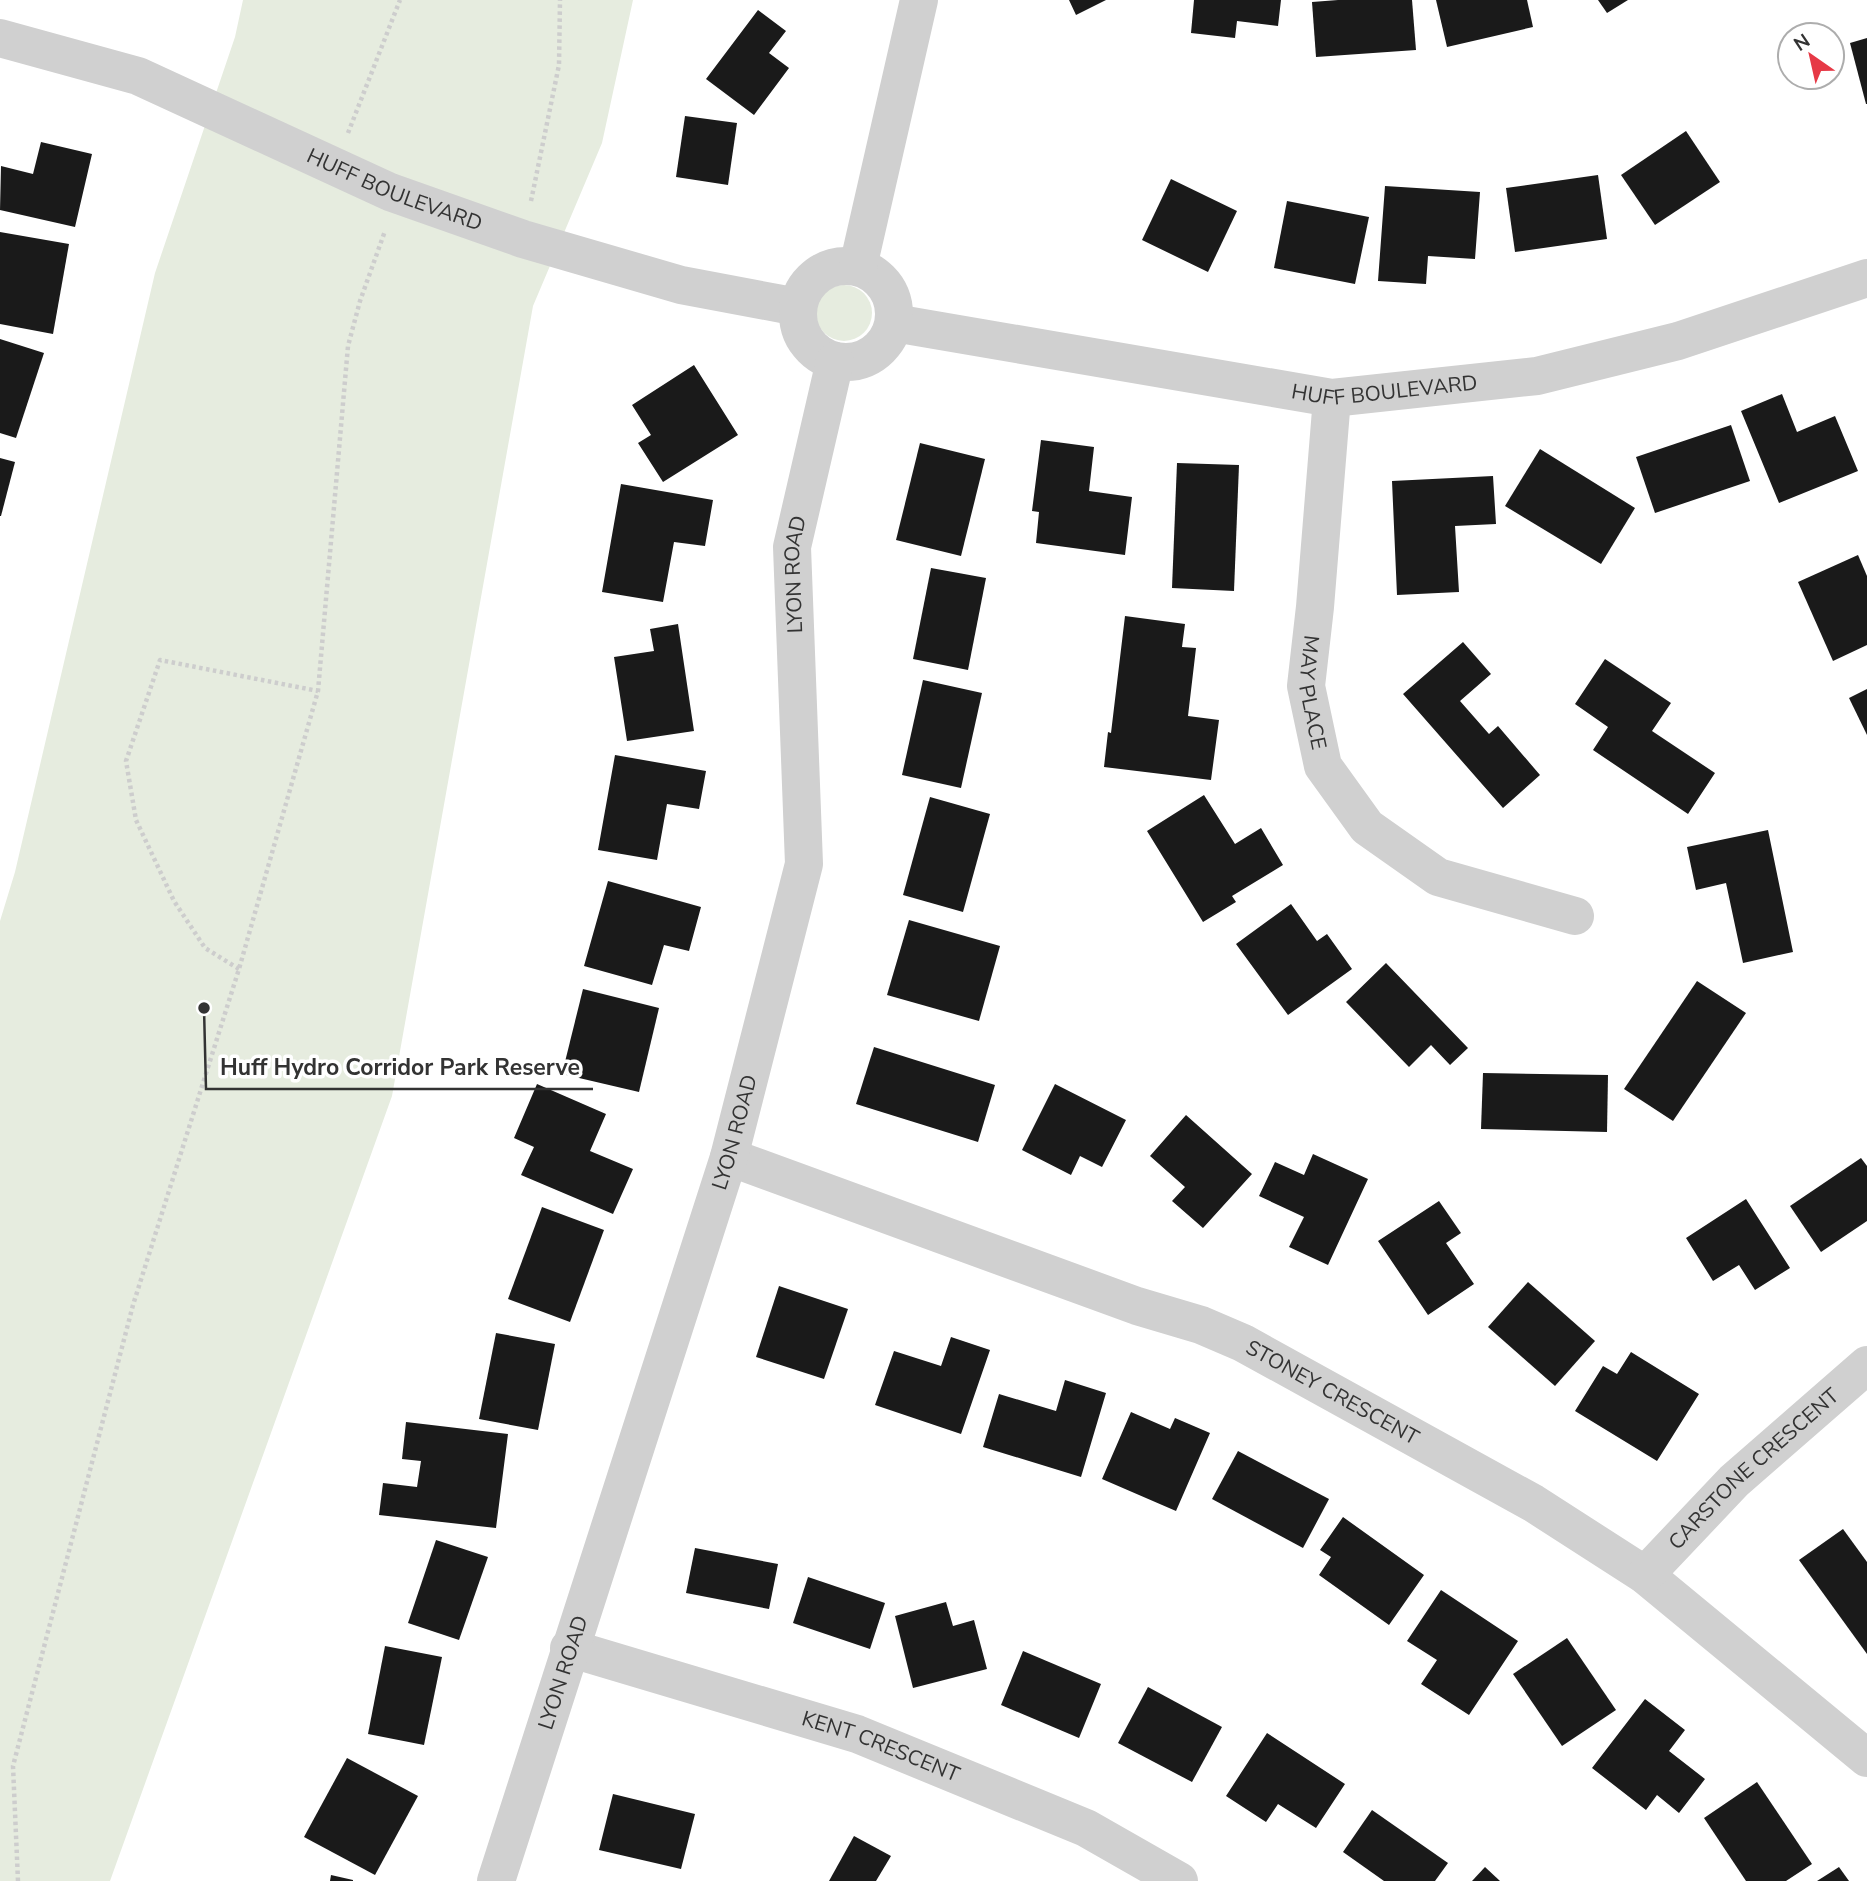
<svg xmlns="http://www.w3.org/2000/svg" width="1867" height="1881" font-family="'Nunito Sans',sans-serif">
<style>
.green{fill:#e6ecdf}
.building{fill:#1a1a1a}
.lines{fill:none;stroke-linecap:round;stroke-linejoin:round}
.path{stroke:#cdcdcd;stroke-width:4.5;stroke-dasharray:3.5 3.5;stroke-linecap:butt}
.minor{stroke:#d0d0d0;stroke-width:38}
.tertiary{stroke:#d0d0d0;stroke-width:38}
.labels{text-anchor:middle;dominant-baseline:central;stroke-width:7;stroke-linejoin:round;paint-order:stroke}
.street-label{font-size:21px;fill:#333;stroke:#fff}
.leader{fill:none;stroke:#333;stroke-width:2.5}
.callout-dot{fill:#333;stroke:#fff;stroke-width:2.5}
.callout-label{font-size:23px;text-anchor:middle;font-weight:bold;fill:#333;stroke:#fff;stroke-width:7;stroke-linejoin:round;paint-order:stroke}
</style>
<rect width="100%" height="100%" fill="#fff"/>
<g class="green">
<polygon points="243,0 633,0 602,143 533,306 392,1096 110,1881 0,1881 0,921 15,872 155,273 235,37"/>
<circle cx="844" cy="313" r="28"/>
</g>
<g class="building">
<polygon points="1069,0 1106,0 1076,15"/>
<polygon points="1194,0 1281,0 1278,26 1237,21 1235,38 1191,33"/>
<polygon points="1338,0 1412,0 1416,50 1316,57 1312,2"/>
<polygon points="1436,0 1527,0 1533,27 1447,47"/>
<polygon points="1598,0 1628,0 1607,13"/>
<polygon points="758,10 786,31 769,53 789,68 754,115 706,79"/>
<polygon points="1867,38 1867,104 1866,104 1850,43"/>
<polygon points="685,116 737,123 728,185 676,177"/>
<polygon points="1686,131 1720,182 1655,225 1621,175"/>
<polygon points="41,142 92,154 75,227 0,210 1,166 33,174"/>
<polygon points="1598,175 1607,239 1515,252 1506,188"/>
<polygon points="1171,179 1237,211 1208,272 1142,240"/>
<polygon points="1385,186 1480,192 1475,259 1428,256 1426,284 1378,281"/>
<polygon points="1287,201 1369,217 1355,284 1274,268"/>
<polygon points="0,232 69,244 53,334 0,324"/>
<polygon points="0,339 44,353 16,438 0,433"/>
<polygon points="694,365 738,435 663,482 638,443 651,435 632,405"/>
<polygon points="1782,394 1797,432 1835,416 1858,471 1779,503 1741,411"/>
<polygon points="1731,425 1750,481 1655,513 1636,457"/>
<polygon points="1041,440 1094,447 1089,491 1132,497 1125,555 1036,543 1039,512 1032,511"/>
<polygon points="920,443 985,459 961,556 896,540"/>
<polygon points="1540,449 1635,508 1601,564 1505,506"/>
<polygon points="0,458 15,462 1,516 0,516"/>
<polygon points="1177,463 1239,465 1234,591 1172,588"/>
<polygon points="1493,476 1496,524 1455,526 1459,592 1397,595 1392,481"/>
<polygon points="621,484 713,500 705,546 674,542 663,602 602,592"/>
<polygon points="1858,555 1867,576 1867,645 1833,661 1798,582"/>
<polygon points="931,568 986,578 968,670 913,659"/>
<polygon points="1125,616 1185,624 1182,647 1196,648 1188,716 1219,720 1211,780 1104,767 1108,732 1111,733"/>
<polygon points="678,624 694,731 627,741 614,657 654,651 650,629"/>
<polygon points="1463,642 1491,674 1460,701 1489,734 1498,726 1540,775 1503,808 1403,694"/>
<polygon points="1605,659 1671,703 1652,731 1715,773 1688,814 1593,750 1608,727 1575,704"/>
<polygon points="923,680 982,693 961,788 902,775"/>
<polygon points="1867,689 1867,735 1849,698"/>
<polygon points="615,755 706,771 699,809 667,804 657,860 598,850"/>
<polygon points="1204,795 1235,844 1261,828 1283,865 1232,896 1236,902 1203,922 1147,831"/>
<polygon points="930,797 990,814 963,912 903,895"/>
<polygon points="1768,830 1793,952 1743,963 1726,883 1696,890 1687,847"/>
<polygon points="608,881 701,907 689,951 664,945 652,985 584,966"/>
<polygon points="1291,904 1317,941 1327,934 1352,969 1288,1015 1236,944"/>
<polygon points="909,920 1000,946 979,1021 887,995"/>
<polygon points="1386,963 1468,1048 1450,1065 1431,1045 1409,1067 1346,1002"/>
<polygon points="1697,981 1746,1013 1673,1121 1624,1089"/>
<polygon points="583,989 659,1008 639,1092 562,1074"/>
<polygon points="874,1047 995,1085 978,1142 856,1104"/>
<polygon points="1483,1073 1608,1075 1607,1132 1481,1129"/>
<polygon points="537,1084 606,1114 590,1151 633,1169 613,1214 521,1175 534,1147 514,1138"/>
<polygon points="1055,1084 1126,1120 1102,1167 1080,1156 1071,1175 1022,1150"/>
<polygon points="1186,1115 1252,1174 1203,1228 1172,1201 1185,1187 1150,1156"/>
<polygon points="1313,1154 1368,1179 1328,1265 1289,1247 1304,1217 1259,1196 1275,1162 1304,1175"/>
<polygon points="1861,1158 1867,1166 1867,1221 1821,1252 1790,1206"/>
<polygon points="1746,1199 1790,1268 1755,1290 1739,1265 1713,1281 1686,1238"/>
<polygon points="1439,1201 1461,1233 1446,1243 1474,1284 1428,1315 1378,1241"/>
<polygon points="542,1207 604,1230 570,1322 508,1299"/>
<polygon points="1528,1282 1595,1341 1555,1386 1488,1327"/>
<polygon points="779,1286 848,1309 824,1379 756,1357"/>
<polygon points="496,1333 555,1344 538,1430 479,1419"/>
<polygon points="951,1337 990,1350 961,1434 875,1405 894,1351 941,1366"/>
<polygon points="1631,1352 1699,1394 1657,1461 1575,1411 1603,1366 1617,1374"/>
<polygon points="1065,1380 1106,1393 1081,1477 983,1447 999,1394 1056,1411"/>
<polygon points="1131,1412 1170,1429 1175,1418 1210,1433 1176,1511 1102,1479"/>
<polygon points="406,1422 508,1434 496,1528 379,1515 383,1483 417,1487 421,1461 402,1459"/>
<polygon points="1238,1451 1329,1499 1303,1548 1212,1499"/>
<polygon points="1343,1517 1424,1575 1389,1625 1319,1575 1331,1557 1320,1550"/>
<polygon points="1843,1529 1867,1562 1867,1654 1799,1560"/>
<polygon points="436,1540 488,1557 459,1640 408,1623"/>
<polygon points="695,1548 778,1564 769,1609 686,1593"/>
<polygon points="808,1577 885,1603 870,1649 793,1623"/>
<polygon points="1441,1590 1518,1641 1469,1715 1421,1684 1437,1660 1407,1641"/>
<polygon points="946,1602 953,1626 974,1620 987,1669 913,1688 895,1616"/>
<polygon points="1567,1638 1616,1710 1562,1746 1513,1674"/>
<polygon points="385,1646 442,1657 424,1745 368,1734"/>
<polygon points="1023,1651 1101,1684 1079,1738 1001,1705"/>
<polygon points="1148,1687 1222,1727 1192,1782 1118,1743"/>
<polygon points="1645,1699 1685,1730 1669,1751 1705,1779 1679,1813 1657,1795 1646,1810 1592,1768"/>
<polygon points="1267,1733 1345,1784 1316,1828 1278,1804 1266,1822 1226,1796"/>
<polygon points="347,1758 418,1796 375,1875 304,1837"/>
<polygon points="1757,1782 1812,1864 1786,1881 1746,1881 1704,1818"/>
<polygon points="613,1794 695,1814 681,1869 599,1850"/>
<polygon points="1372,1810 1448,1863 1435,1881 1384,1881 1343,1852"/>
<polygon points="854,1836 891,1856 876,1881 829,1881"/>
<polygon points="1485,1867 1500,1881 1472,1881"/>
<polygon points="1839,1867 1849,1881 1817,1881"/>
<polygon points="331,1875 353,1880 353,1881 330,1881"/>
</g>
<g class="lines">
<g class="path">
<polyline points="348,133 400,0"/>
<polyline points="531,201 559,65 560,0"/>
<polyline points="239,969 205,948 174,901 136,820 126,761 160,660 318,691"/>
<polyline points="18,1881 13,1766 133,1305 239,969 318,691 348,346 360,301 385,231"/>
</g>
<g class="minor">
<path id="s1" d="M 0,38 L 138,76 L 390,192 L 523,239 L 681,285 L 798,307"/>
<path id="s2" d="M 894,323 L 1332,398 L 1537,376 L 1678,341 L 1867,278"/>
<path id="s3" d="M 1332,398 L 1315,607 L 1306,686 L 1323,766 L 1367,827 L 1438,877 L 1575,916"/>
<path id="s4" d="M 729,1157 L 1137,1306 L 1201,1325 L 1243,1343 L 1533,1503 L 1645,1575 L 1867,1758"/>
<path id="s5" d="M 1645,1575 L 1734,1481 L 1867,1365"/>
<path id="s6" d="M 569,1648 L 857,1734 L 1086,1828 L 1179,1881"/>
</g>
<g class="tertiary">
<circle cx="846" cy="314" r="48"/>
<polyline points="858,267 919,0"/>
<path id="s7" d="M 496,1881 L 729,1157 L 804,864 L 792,547 L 835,361"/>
</g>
</g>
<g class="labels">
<g class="street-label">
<text stroke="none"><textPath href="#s1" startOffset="424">HUFF BOULEVARD</textPath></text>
<text stroke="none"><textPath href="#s2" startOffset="497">HUFF BOULEVARD</textPath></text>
<text stroke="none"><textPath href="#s7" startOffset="1353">LYON ROAD</textPath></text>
<text stroke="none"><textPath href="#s3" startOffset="296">MAY PLACE</textPath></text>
<text stroke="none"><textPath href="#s7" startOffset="786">LYON ROAD</textPath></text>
<text stroke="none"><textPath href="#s4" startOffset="649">STONEY CRESCENT</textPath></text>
<text stroke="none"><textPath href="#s5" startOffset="152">CARSTONE CRESCENT</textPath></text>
<text stroke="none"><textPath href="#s7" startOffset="219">LYON ROAD</textPath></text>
<text stroke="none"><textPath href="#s6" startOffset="327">KENT CRESCENT</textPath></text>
</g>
</g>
<path class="leader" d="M204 1008L206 1089H593"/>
<circle class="callout-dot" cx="204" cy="1008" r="7"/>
<g class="callout-label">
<text x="400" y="1075">Huff Hydro Corridor Park Reserve</text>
</g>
<g transform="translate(1811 56) rotate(326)"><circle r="33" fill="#ffffff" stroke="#adadad" stroke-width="2"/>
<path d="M0-5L12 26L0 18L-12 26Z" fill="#e63946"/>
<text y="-10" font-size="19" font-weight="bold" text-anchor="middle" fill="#333333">N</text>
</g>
</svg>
